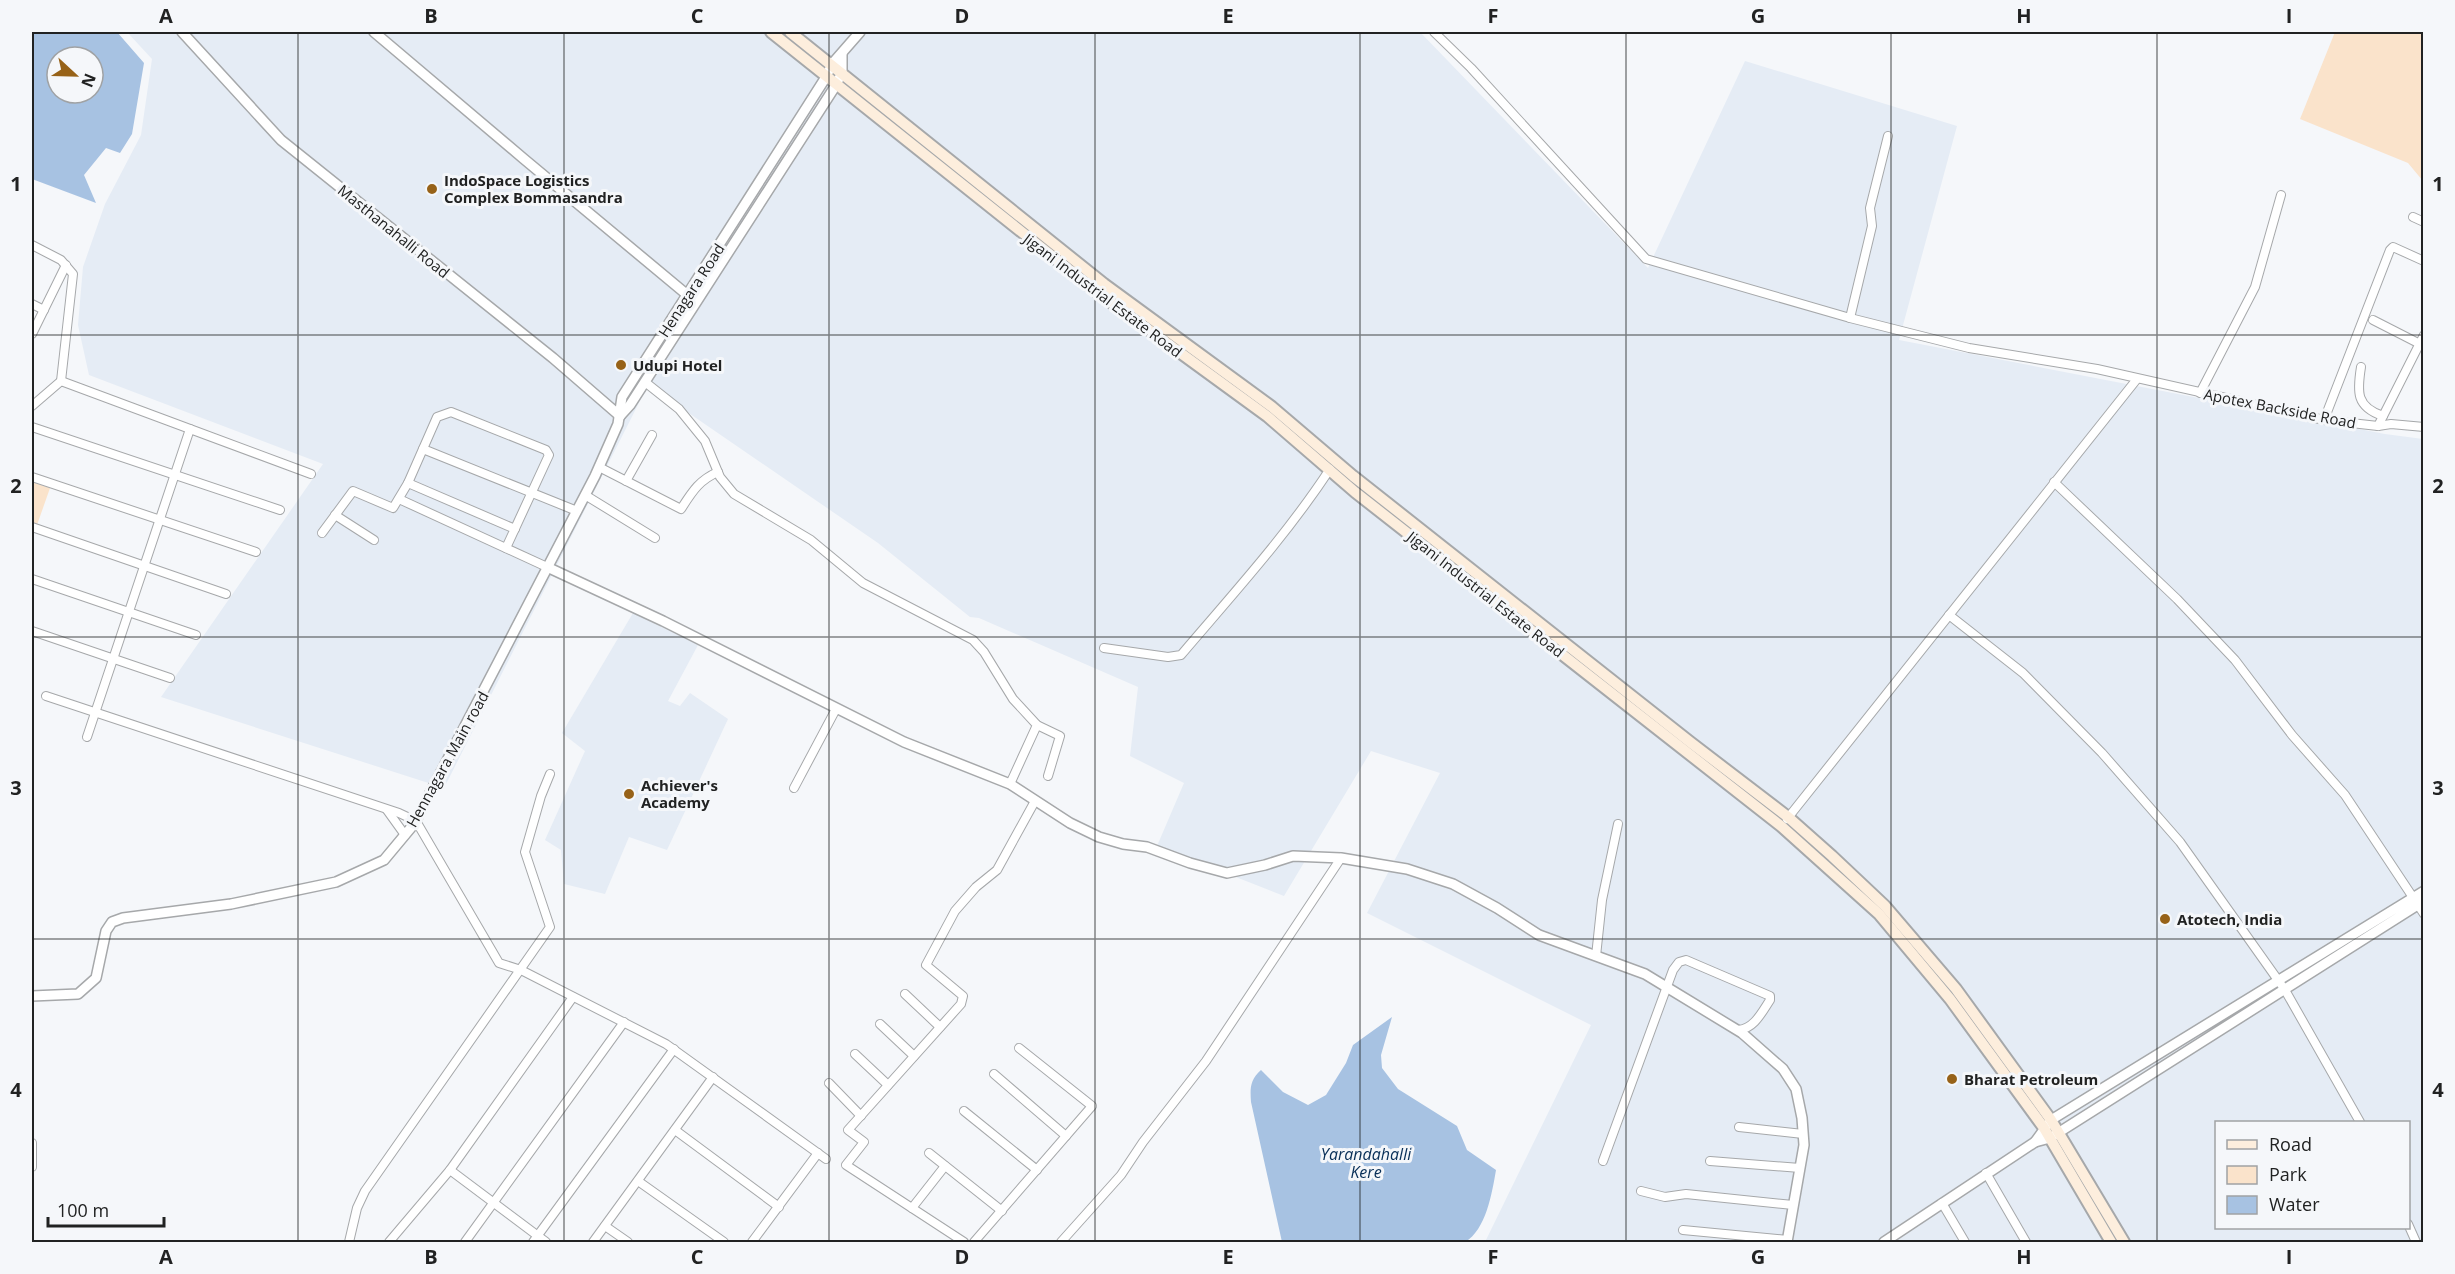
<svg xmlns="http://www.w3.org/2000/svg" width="2455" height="1274" font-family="'Open Sans',sans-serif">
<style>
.built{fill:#e5ecf5;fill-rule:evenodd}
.green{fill:#fae3cb}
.water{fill:#a7c2e2;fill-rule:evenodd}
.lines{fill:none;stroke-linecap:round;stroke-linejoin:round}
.minor-casing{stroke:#a6a8aa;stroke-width:10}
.tertiary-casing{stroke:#a6a8aa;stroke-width:12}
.secondary-casing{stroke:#a6a8aa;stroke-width:14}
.minor{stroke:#fff;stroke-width:8}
.tertiary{stroke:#fff;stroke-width:9}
.secondary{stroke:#fdeedd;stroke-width:10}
.grid{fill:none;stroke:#212222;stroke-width:1.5;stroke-opacity:0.55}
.poi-dot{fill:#976218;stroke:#f5f7fa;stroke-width:2}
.labels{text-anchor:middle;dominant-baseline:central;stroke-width:6;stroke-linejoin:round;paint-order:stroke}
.poi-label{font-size:15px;font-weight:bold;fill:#212222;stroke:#f5f7fa;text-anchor:start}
.street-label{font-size:15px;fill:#212222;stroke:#f5f7fa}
.water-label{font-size:16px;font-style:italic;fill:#072e57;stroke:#f5f7fa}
.neatline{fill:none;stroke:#212222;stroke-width:2}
.grid-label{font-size:20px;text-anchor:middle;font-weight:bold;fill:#212222}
</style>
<rect width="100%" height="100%" fill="#f5f7fa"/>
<g class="built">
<path d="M 127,32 L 1420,32 L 1648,268 L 1745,61 L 1957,126 L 1899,340 L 2385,434 L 2423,439 L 2423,1242 L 1485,1242 L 1591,1025 L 1367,913 L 1440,773 L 1371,751 L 1284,896 L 1157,846 L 1184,783 L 1130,756 L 1138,687 L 979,618 L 970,617 L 878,543 L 648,385 L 444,788 L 161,697 L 323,464 L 89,375 L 78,325 L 83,267 L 105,204 L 141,135 L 152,59 ZM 2216,1122 L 2408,1122 L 2408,1228 L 2216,1228 Z"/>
<polygon points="633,613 698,645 668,701 680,706 690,693 728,719 667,850 629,837 605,894 564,884 561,850 545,840 585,751 562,733"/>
</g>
<g class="green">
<polygon points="2335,32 2423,32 2423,181 2408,163 2300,119"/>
<polygon points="32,482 50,488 37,525 32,523"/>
</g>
<g class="water">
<path d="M 32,32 L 117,32 L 144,63 L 132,134 L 120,153 L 106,148 L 84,175 L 96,203 L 32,179 ZM 57,57 L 93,57 L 93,93 L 57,93 Z"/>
<path d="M 1392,1017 L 1381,1055 L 1382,1068 L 1398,1089 L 1457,1126 L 1467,1150 L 1496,1170 C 1492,1193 1486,1230 1465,1242 L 1282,1242 L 1251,1102 C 1250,1088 1250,1080 1261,1070 L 1283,1092 L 1308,1105 L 1326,1095 L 1346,1063 L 1353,1045 Z"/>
</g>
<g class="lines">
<defs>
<g id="minor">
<polyline points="1434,32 1471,68 1646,259 1850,318 1969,348 2097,369 2324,420 2378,426 2391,424 2424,427"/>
<polyline points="2413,217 2424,222"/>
<polyline points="32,245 61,260 73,274 61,381"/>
<polyline points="32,304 44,310"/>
<polyline points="1850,318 1872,226 1870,208 1888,136"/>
<polyline points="2373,320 2422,345"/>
<polyline points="32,334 66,265"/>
<path d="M 2361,367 C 2357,392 2356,407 2383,416"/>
<polyline points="645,382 679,409 705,441 720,477 734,494 811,540 863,583 973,640 984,652 1013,699 1037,725 1010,784"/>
<polyline points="2200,393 2255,287 2281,195"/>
<polyline points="32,406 61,381 190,429"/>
<polyline points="2324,420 2390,250 2393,247 2424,261"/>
<polyline points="2378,426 2424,335"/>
<polyline points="32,427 280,510"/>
<polyline points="423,449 577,511"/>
<path d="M 599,467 L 681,509 C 692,492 699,480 718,472"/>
<polyline points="32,477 256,552"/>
<polyline points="626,481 652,435"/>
<polyline points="2054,482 2177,599 2235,660 2292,735 2345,795 2424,914"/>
<polyline points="408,483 515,529"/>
<polyline points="585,495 655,538"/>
<polyline points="399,499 547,567"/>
<polyline points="335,515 374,540"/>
<polyline points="32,527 226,594"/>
<polyline points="322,533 353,491 393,508 408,483 437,417 451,412 546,450 549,455 506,548"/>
<polyline points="32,579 196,635"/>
<polyline points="1949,615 2023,673 2102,753 2180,842 2285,990 2360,1122"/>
<polyline points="32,631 170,678"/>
<path d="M 1104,648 L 1168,657 L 1181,655 C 1232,595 1286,536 1330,469"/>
<polyline points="46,696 399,813 416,821 499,963 521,970 666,1044 826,1159"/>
<polyline points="1037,725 1060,736 1048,776"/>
<polyline points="87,737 190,429 311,474"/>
<polyline points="794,788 836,709"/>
<polyline points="387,810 405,835"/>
<polyline points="1787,819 2137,379"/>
<polyline points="1596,956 1602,900 1618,824"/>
<polyline points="905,994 940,1027"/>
<polyline points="880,1024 914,1056"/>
<polyline points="855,1054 888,1085"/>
<polyline points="994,1074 1066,1136"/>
<polyline points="829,1083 861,1116"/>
<polyline points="964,1111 1037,1170"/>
<polyline points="1739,1127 1803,1134"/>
<polyline points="675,1130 779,1207"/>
<polyline points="32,1143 32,1167"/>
<polyline points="929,1153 1002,1211"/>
<path d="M 1603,1161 L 1673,970 L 1679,962 L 1686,960 L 1770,996 L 1770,1000 C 1762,1012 1754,1029 1738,1030"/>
<polyline points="1710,1161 1800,1168"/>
<polyline points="450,1170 546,1242"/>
<polyline points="1986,1173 2026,1242"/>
<polyline points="638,1181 724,1242"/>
<polyline points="1641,1191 1665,1197 1686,1194 1793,1205"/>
<polyline points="1942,1203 1965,1242"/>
<polyline points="912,1208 945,1166"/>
<polyline points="2408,1224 2416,1242"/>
<polyline points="605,1226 628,1242"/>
<polyline points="1683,1230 1788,1240"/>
<polyline points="349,1242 357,1208 365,1191 550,927 525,852 541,796 550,774"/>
<polyline points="389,1242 450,1170 573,997"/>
<polyline points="465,1242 624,1022"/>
<polyline points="533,1242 674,1049"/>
<polyline points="593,1242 713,1077"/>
<polyline points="752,1242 818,1153"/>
<polyline points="964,1242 846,1165 864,1142 848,1130 961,1004 963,996 926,965 955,911 976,887 997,870 1035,801"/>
<polyline points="974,1242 1092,1106 1019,1048"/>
<polyline points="1061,1242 1121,1175 1143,1142 1206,1061 1341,858"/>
</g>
<g id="tertiary">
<polyline points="182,32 281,140 553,358 620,416"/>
<polyline points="374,32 524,159 691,298"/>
<polyline points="620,416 630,405 836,85 842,72 842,54"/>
<polyline points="547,567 663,621 904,742 1010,784 1070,823 1099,837 1123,844 1147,847 1190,863 1227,873 1265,865 1293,856 1341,858 1407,869 1453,884 1497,908 1539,935 1645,974 1742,1033 1783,1069 1796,1089 1802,1118 1804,1145 1787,1242"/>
<polyline points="2424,891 2051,1120 2035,1142 2050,1138 2424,901"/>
<polyline points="32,996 78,994 96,978 106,931 112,922 123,918 231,904 336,882 384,860 414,824 595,476 618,424 622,397 826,77 832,64 860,32"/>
<polyline points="1884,1242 2035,1142"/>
</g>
<g id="secondary">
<polyline points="771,32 1097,292 1267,416 1355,492 1781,826 1879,914 1950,999 2044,1128 2111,1242"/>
<polyline points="790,32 1104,284 1272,407 1353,476 1690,742 1788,817 1832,856 1885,906 1956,989 2051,1120 2124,1242"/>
</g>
</defs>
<use href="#minor" class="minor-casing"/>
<use href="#tertiary" class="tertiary-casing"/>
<use href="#secondary" class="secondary-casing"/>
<use href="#minor" class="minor"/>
<use href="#tertiary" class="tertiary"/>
<use href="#secondary" class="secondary"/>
</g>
<path class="grid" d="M 298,32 L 298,1242M 564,32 L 564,1242M 829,32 L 829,1242M 1095,32 L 1095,1242M 1360,32 L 1360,1242M 1626,32 L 1626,1242M 1891,32 L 1891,1242M 2157,32 L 2157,1242M 32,335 L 2424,335M 32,637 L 2424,637M 32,939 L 2424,939"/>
<g class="poi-dot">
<circle cx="432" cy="189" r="6"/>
<circle cx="621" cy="365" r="6"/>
<circle cx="629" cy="794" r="6"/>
<circle cx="2165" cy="919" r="6"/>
<circle cx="1952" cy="1079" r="6"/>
</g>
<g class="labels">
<g class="poi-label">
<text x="444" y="180">IndoSpace Logistics<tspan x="444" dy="17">Complex Bommasandra</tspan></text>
<text x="633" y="365">Udupi Hotel</text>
<text x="641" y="785">Achiever's<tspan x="641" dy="17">Academy</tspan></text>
<text x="2177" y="919">Atotech, India</text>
<text x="1964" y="1079">Bharat Petroleum</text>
</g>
<g class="street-label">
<text transform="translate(394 231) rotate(39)">Masthanahalli Road</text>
<text transform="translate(691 290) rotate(-57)">Henagara Road</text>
<text transform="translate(1103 295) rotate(37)">Jigani Industrial Estate Road</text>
<text transform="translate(2280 408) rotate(11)">Apotex Backside Road</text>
<text transform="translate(1486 594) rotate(38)">Jigani Industrial Estate Road</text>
<text transform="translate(447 759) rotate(-61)">Hennagara Main road</text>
</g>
<g class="water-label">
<text x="1366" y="1154">Yarandahalli<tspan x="1366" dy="18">Kere</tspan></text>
</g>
</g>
<rect width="2455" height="1274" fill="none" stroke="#f5f7fa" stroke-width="66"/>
<rect x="2215" y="1121" width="195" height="108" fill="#f5f7fa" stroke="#a0a2a4" stroke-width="1.5"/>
<rect x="2227" y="1140" width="30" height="9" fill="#fdeedd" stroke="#a0a2a4" stroke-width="1.5"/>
<text x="2269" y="1151" font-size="18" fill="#212222">Road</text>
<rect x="2227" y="1166" width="30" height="18" fill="#fae3cb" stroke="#a0a2a4" stroke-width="1.5"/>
<text x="2269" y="1181" font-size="18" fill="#212222">Park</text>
<rect x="2227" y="1196" width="30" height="18" fill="#a7c2e2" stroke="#a0a2a4" stroke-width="1.5"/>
<text x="2269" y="1211" font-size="18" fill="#212222">Water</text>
<g transform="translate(75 75) rotate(112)"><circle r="28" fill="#f5f7fa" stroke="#a0a2a4" stroke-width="1.5"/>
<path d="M0-4.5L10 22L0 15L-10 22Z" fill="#976218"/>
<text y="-9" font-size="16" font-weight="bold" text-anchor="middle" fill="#212222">N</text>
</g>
<path d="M48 1217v9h116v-9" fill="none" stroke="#212222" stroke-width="3"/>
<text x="57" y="1217" font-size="18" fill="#212222" stroke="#f5f7fa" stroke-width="4.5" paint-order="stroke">100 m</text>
<rect x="33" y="33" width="2389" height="1208" class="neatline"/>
<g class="grid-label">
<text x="166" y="23">A</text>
<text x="431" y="23">B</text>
<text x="697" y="23">C</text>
<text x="962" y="23">D</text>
<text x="1228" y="23">E</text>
<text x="1493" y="23">F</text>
<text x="1758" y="23">G</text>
<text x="2024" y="23">H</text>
<text x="2289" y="23">I</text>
<text x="16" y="191">1</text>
<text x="2438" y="191">1</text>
<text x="16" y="493">2</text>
<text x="2438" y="493">2</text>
<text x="16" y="795">3</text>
<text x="2438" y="795">3</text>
<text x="16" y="1097">4</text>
<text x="2438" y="1097">4</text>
<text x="166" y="1264">A</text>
<text x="431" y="1264">B</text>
<text x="697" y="1264">C</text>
<text x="962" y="1264">D</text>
<text x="1228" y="1264">E</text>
<text x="1493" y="1264">F</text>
<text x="1758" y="1264">G</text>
<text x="2024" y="1264">H</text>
<text x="2289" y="1264">I</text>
</g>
</svg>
